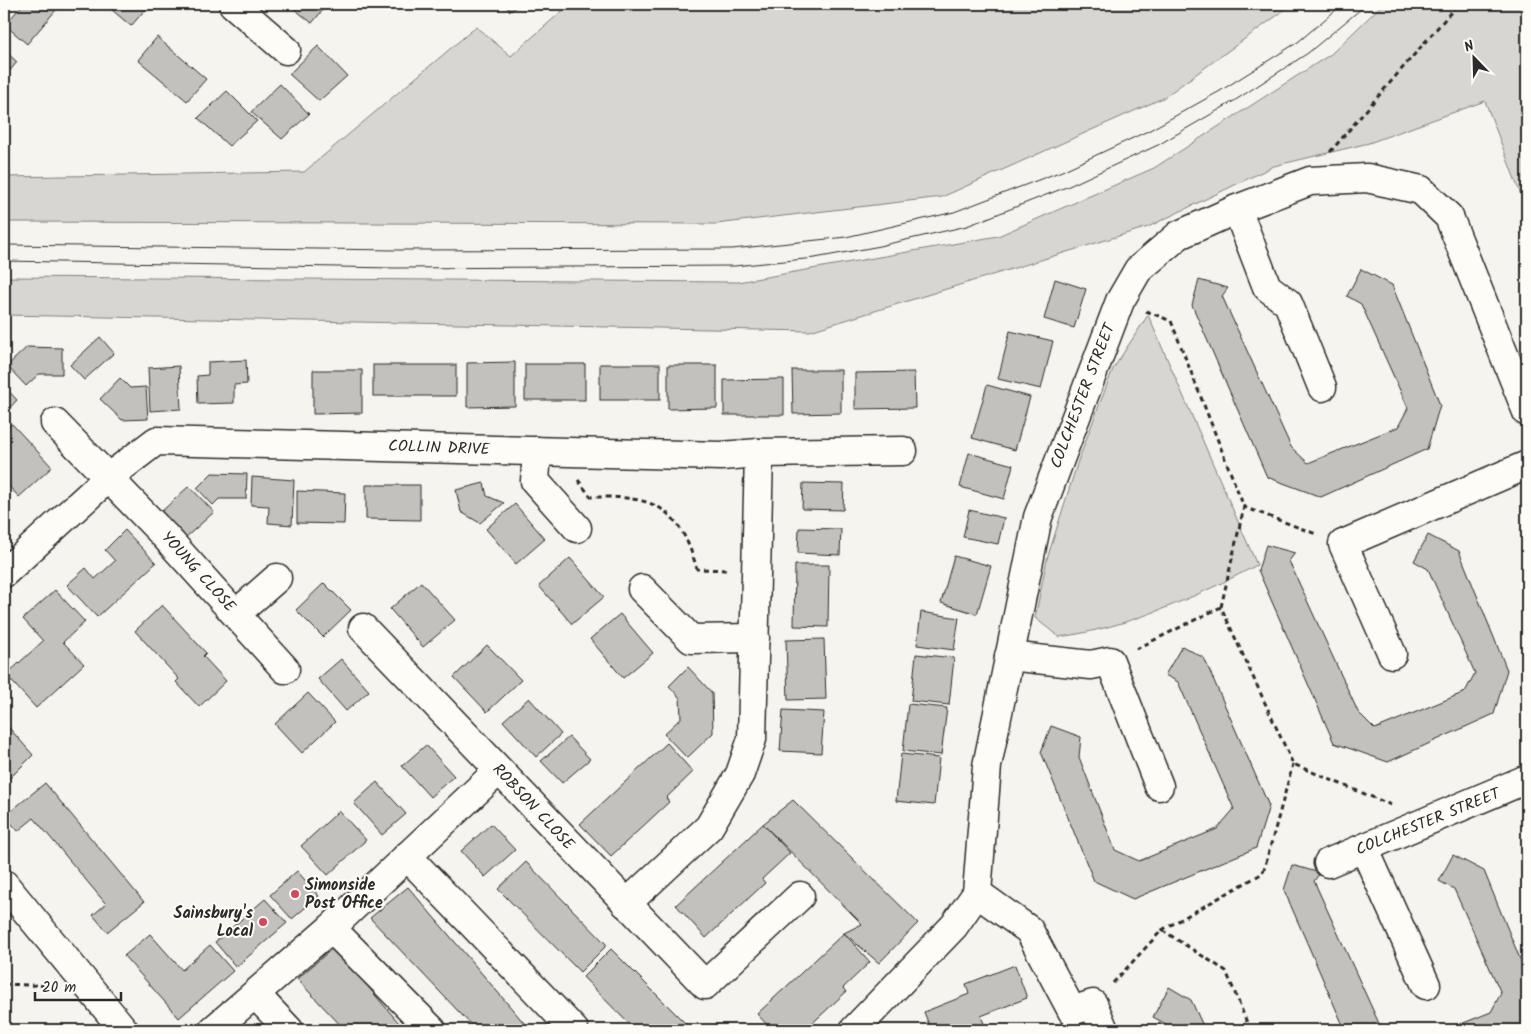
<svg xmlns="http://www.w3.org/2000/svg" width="1531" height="1034" font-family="Kalam,sans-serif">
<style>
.green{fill:#d7d6d2;stroke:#81807e}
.building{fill:#c2c1be;stroke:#2b2b2b}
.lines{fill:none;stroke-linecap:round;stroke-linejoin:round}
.minor-casing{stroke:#2b2b2b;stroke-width:31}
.path{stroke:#2b2b2b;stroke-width:3;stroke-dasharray:5 4;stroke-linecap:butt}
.minor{stroke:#fdfcf7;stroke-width:28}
.tram{stroke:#2b2b2b;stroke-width:1}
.poi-dot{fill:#d1495b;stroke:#fdfcf7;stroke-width:2}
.labels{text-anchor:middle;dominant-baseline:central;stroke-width:4;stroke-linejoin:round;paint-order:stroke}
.street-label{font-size:16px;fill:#2b2b2b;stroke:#fdfcf7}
.poi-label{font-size:16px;font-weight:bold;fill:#2b2b2b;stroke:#fdfcf7;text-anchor:start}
</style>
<rect width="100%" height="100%" fill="#f5f4ef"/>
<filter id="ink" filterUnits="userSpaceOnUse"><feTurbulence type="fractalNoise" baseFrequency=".02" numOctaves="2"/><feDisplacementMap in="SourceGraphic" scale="10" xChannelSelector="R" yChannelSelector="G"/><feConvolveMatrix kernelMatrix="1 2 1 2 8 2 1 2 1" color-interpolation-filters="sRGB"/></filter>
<g filter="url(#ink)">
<g class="green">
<polygon points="570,4 1293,4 1163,98 942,197 716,224 4,222 4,177 304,172 476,27 511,56"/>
<polygon points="1383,4 1527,4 1527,211 1485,101 1369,143 1274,166 1148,227 810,331 4,315 4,277 738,282 998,236 1154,168 1331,54"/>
<path d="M 1148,315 L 1257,565 C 1197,597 1126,628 1059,637 L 1035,618 L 1047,559 L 1078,461 L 1113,369 Z"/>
</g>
<g class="building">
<polygon points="23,4 61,4 27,44 5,25"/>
<polygon points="105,4 150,4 131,26"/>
<polygon points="288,4 328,4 312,23"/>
<polygon points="503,4 519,4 511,11"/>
<polygon points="157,37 206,79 187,101 138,60"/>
<polygon points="318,46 347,76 319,101 289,74"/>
<polygon points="4,50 17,62 4,78"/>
<polygon points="280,84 309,114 282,139 251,112"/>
<polygon points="227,91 257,121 229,146 198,118"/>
<polygon points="1361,269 1392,285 1440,405 1427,449 1321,497 1267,477 1192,305 1199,280 1228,288 1222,296 1291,447 1308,463 1398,427 1408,408 1361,304 1347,296"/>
<polygon points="1055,279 1086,289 1074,328 1044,319"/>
<polygon points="1010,331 1053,341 1041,389 998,379"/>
<polygon points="100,337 114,353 84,380 70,365"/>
<polygon points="27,347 62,348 62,374 39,374 26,386 7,366"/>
<polygon points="246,360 247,384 234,385 234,403 198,404 197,376 208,375 208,362"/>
<polygon points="515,362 515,406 467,407 467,363"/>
<rect x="525" y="364" width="60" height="36"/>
<rect x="600" y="364" width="60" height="36"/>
<rect x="373" y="365" width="83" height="31"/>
<polygon points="668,365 717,365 717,408 668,409"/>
<polygon points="179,366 181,409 150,411 148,368"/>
<polygon points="313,370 362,370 362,413 313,414"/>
<polygon points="792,370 841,370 841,413 793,414"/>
<polygon points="914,372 915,408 855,409 855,373"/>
<polygon points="120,378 130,388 146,387 148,419 122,420 100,399"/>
<polygon points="784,379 784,415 724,415 724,380"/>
<polygon points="987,385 1030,397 1015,450 972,438"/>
<polygon points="4,386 17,400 4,414"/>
<polygon points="12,424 52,467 19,497 4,481 4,431"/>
<polygon points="969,453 1013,465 1004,499 960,487"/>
<polygon points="212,473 247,474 246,499 219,499 213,505 197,488"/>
<polygon points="252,477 294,480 292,525 268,523 269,506 251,505"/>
<polygon points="484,483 487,496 504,503 480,523 461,512 456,490"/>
<polygon points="803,483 844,484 843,510 802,509"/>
<polygon points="366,485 420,485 420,520 366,519"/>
<polygon points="189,486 214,512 184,539 160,513"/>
<polygon points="297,491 345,493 344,524 297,523"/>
<polygon points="515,504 545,539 516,564 486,529"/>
<polygon points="969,510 1004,518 998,544 963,537"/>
<polygon points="799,528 841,529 840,555 798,553"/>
<polygon points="125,530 156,563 97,617 67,585 86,568 95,579 115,561 105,550"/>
<polygon points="1428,535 1459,551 1507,670 1494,714 1388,762 1334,743 1258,570 1266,545 1295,553 1289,561 1358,712 1375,729 1465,692 1475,673 1428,569 1414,561"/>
<polygon points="954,556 991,566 977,614 941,603"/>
<polygon points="570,558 604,597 572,624 539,586"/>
<polygon points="795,565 829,565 828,627 794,626"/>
<polygon points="421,582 455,620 423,647 390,609"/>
<polygon points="324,583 351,610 323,637 296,610"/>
<polygon points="55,590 85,622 63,642 84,664 36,708 6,675 43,641 23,619"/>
<polygon points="162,605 206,653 203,656 226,681 199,707 176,682 179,679 135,631"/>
<polygon points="921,612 959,618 954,650 917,645"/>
<polygon points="620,614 653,653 623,678 590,639"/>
<polygon points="824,639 826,699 788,700 786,640"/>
<polygon points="487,645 521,680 487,712 454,677"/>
<polygon points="1182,646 1204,658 1269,806 1256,848 1133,899 1094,881 1041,752 1051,726 1081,737 1079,757 1115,850 1139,861 1217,829 1234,809 1178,682 1165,675"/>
<polygon points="916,654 954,658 949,705 911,701"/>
<polygon points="341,659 369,691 346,711 318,679"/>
<polygon points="688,667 712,693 713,733 687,758 664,734 681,718 680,698 669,686"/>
<polygon points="308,693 335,722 302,753 275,724"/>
<polygon points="529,698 561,734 536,757 503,721"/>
<polygon points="908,704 947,708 941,755 903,751"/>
<polygon points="783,710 824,712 821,753 780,751"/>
<polygon points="4,722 33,755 5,783 4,781"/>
<polygon points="569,737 590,759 562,783 541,761"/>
<polygon points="667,743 693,772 666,798 669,802 611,856 580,824"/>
<polygon points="426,745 454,776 430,797 402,766"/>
<polygon points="901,754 939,758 934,805 896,801"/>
<polygon points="377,782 406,814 382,835 354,803"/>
<polygon points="45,783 144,902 107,932 93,915 106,904 34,818 18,831 5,816"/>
<polygon points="793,800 918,923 879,963 844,933 862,924 763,824"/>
<polygon points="339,811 366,840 328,875 301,846"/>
<polygon points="491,824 515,850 485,877 461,851"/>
<polygon points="763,824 790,853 762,879 765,883 706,938 676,905"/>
<polygon points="1453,855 1484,871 1527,976 1527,1008 1521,1030 1446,1030 1491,1012 1501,993 1454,889 1439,881"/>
<polygon points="526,862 607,945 580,972 498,889"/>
<polygon points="1292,865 1320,873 1314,881 1382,1030 1345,1030 1284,890"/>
<polygon points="297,871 319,896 292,919 270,895"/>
<polygon points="408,887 530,1030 476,1030 370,918"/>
<polygon points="265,899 287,923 236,967 215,942"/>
<polygon points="844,933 870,962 843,988 846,992 805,1030 772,1030 757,1014"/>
<polygon points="150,934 182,970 210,945 233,971 179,1018 124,956"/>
<polygon points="334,947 405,1030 345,1030 297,979"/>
<polygon points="611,949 692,1030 635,1030 583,977"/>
<polygon points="1015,965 1027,998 981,1016 985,1026 974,1030 931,1030 924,1012 969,994 966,984"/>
<polygon points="1169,987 1191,1000 1205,1030 1168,1030 1166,1024 1153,1017"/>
</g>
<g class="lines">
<defs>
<g id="minor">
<polyline points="233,4 286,50"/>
<polyline points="1237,209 1267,287 1288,303 1322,387"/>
<polyline points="55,423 164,535 285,669"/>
<polyline points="537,451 535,481 577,528"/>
<polyline points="759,453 903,451"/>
<polyline points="4,573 109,477 156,441 721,456 759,453 752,739 740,774 709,827 626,904"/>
<polyline points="642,589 691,639 755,638"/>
<polyline points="236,614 277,578"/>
<polyline points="363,628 705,985 800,896"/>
<polyline points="1392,654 1343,544 1527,465"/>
<polyline points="1009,656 1091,665 1110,661 1159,786"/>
<polyline points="1364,848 1426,985"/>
<polyline points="407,856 574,1030"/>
<polyline points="1328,863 1527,779"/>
<polyline points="4,884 124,1030"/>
<polyline points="977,893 1029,930 1072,1011 1093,1004 1104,1030"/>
<polyline points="331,928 432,1030"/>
<polyline points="255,994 289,1030"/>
<polyline points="213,1030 331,928 499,770"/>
<polyline points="854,1030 954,926 977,893 987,766 1038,517 1120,301 1138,270 1179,235 1237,209 1310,181 1367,178 1421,190 1449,217 1527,412"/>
</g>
</defs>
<use href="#minor" class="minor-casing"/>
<g class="path">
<polyline points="1330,152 1458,4"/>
<polyline points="1146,311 1171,321 1244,507 1316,534"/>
<path d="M 578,480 L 591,497 C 655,496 678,505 697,569 L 729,570"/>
<polyline points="1221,607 1244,507"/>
<polyline points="1136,649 1221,607 1293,764 1391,805"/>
<polyline points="1162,930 1226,971 1250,1030"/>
<polyline points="1113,983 1162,930 1263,873 1293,764"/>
<polyline points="4,984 51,986"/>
</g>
<use href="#minor" class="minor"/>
<g class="tram">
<polyline points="4,245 397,250 732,249 846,237 954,212 1062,171 1150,130 1220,91 1298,42 1343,4"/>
<polyline points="4,261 394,268 734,266 815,258 875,247 967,226 1069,186 1158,145 1234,101 1308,53 1367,4"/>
</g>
</g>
</g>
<g class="poi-dot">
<circle cx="295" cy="894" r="5"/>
<circle cx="263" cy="922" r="5"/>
</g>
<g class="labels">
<g class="street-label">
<text transform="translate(1083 396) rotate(-69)">COLCHESTER STREET</text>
<text transform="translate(439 448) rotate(2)">COLLIN DRIVE</text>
<text transform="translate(198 572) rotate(48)">YOUNG CLOSE</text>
<text transform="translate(533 807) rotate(47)">ROBSON CLOSE</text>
<text transform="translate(1428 822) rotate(-22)">COLCHESTER STREET</text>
</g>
<g class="poi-label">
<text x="305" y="885">Simonside<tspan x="305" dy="18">Post Office</tspan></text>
<text x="253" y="913" text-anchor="end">Sainsbury's<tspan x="253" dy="18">Local</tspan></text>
</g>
</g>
<rect width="1531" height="1034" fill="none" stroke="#fdfcf7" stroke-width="20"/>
<rect x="10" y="10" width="1511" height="1014" fill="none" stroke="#2b2b2b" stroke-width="2" filter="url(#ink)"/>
<g transform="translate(1474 58) rotate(337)" stroke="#fdfcf7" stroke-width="4" paint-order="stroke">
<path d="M0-4L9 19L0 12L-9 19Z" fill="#2b2b2b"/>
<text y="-8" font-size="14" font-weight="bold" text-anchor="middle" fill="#2b2b2b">N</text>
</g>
<path d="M35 992v8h86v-8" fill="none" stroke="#2b2b2b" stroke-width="2.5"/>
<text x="42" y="992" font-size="15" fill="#2b2b2b" stroke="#fdfcf7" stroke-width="4" paint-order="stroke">20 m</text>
</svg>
